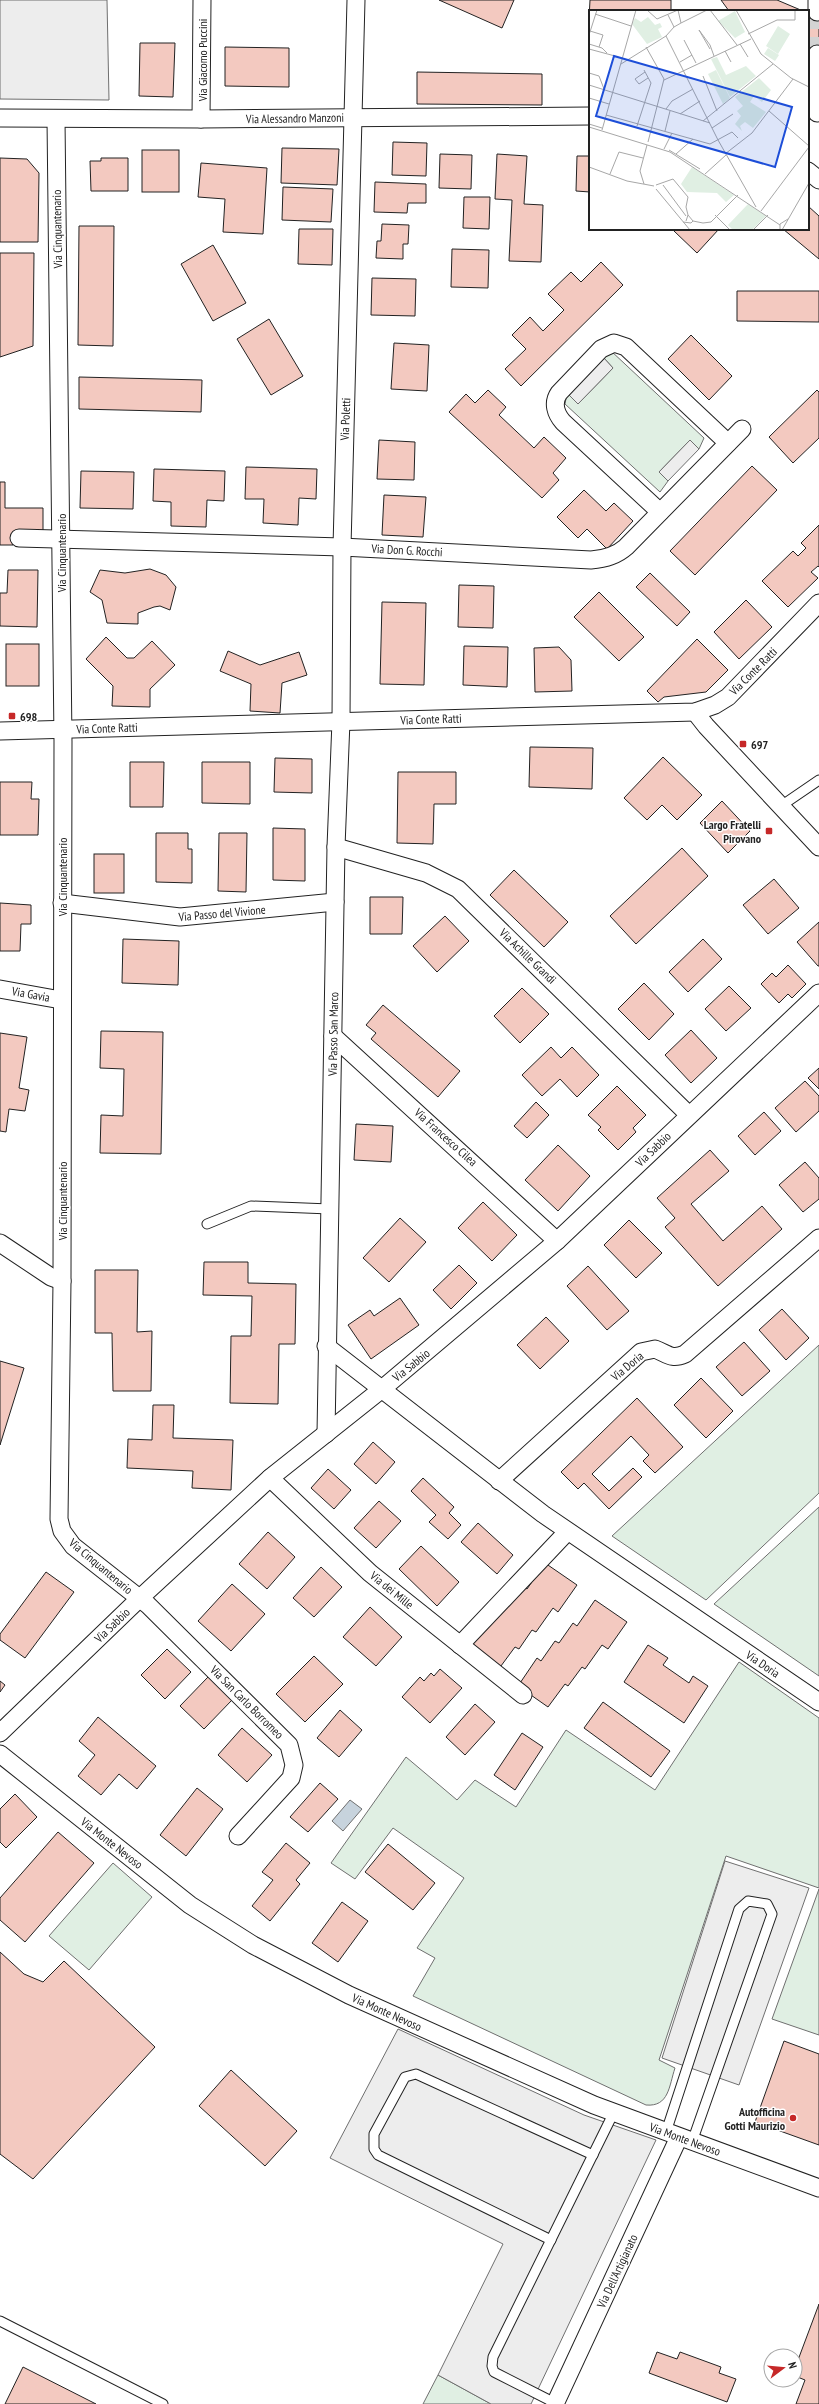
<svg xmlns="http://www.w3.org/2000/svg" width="819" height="2404" font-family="'PT Sans Narrow',sans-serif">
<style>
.green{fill:#e0efe3;stroke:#6f6f6f}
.parking{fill:#ededed;stroke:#6f6f6f}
.water{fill:#c7d3dd;stroke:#6f6f6f}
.building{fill:#f3c9c0;stroke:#222}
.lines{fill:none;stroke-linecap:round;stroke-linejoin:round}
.street-tunnel{stroke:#d3d3d3;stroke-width:17;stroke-dasharray:17 8;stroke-linecap:butt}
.lane-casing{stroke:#222;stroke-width:11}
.street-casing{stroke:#222;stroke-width:19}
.lane{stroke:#fff;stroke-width:9}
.street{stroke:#fff;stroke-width:17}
.poi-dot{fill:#c62828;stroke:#fff;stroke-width:1.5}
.labels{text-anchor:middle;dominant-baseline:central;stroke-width:3;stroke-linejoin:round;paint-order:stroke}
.street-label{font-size:12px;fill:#222;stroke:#fff}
.poi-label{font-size:12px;font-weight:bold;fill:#222;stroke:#fff;text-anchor:start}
.inset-road{fill:none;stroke:#a7a7a7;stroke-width:1}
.view{fill:#1d4ed8;fill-opacity:0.15;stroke:#1d4ed8;stroke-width:2}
.inset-edge{fill:none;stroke:#222;stroke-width:2}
</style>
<rect width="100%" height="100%" fill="#fff"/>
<g class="green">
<polygon points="610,350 704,438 699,449 690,440 659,472 668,481 660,492 565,404 567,393 578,404 613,368 603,357"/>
<polygon points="819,1345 819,1493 706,1600 612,1536"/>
<polygon points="819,1507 819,1676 714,1604"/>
<path d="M 739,1662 L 819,1718 L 819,1888 L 726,1856 L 659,2060 L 675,2068 C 669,2086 669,2107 646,2105 L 413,1996 L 435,1958 L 417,1948 L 464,1878 L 393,1828 L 355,1879 L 331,1863 L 406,1757 L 457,1800 L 475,1780 L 516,1807 L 566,1730 L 655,1790 Z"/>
<polygon points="113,1863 152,1897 89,1970 49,1936"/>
<polygon points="819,1889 819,2035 772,2019"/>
<polygon points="438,2375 491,2404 423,2404"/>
</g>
<g class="parking">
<polygon points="0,0 107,0 109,100 0,99"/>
<polygon points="603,357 613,368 578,404 567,393"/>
<polygon points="690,440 699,449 668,481 659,472"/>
<polygon points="725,1861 809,1888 739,2085 662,2058"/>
<polygon points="398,2029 584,2115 656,2140 531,2404 491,2404 438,2375 503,2244 330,2158"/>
</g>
<polygon class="water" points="350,1800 362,1809 343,1831 332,1821"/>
<g class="building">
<polygon points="439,0 514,0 502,28"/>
<polygon points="590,0 671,0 671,11 590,11 589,19"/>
<polygon points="721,0 777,0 803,11 729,11"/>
<polygon points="808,11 819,12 819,54 808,53"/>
<polygon points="140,43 175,43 173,97 139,96"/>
<polygon points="225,47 289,48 289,87 225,86"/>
<polygon points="417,72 542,74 542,105 417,104"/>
<polygon points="393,142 427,143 426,176 392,175"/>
<polygon points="282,148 339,149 337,185 281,183"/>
<rect x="142" y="150" width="37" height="42"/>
<polygon points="440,154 472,155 471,189 439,188"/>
<polygon points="497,154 527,156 524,204 543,205 541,262 509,261 512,200 495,199"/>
<polygon points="577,156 590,156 590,192 576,191"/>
<polygon points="0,158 27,159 39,173 38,242 0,242"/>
<polygon points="101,158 128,158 128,191 91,191 90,161 101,161"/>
<polygon points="201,163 267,168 263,234 223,232 225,199 198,197"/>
<polygon points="375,182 426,184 426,203 408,203 407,213 374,212"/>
<polygon points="283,187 333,189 331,222 282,220"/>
<polygon points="464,197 490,197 489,229 463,228"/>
<polygon points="808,206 819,216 819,259 783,229 808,229"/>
<polygon points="382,224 409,225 408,244 403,244 403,259 376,258 377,241 381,241"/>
<polygon points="79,226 114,226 113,346 78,345"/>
<polygon points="299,229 333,229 332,265 298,264"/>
<polygon points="676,229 719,229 697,253 674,231"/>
<polygon points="213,245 246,303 213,321 181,264"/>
<polygon points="452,249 489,250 488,288 451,287"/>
<polygon points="0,253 34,253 33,346 0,357"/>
<polygon points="601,262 623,285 521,386 505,369 526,349 512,335 530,317 543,331 564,310 548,294 571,272 581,282"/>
<polygon points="372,278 416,279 415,316 371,315"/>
<polygon points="737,291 819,291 819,322 737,321"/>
<polygon points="269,319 303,376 271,395 237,339"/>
<polygon points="691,335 732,376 709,400 668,359"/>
<polygon points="394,343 429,345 427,391 391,389"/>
<polygon points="79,377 202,380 201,412 79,409"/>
<polygon points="488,390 506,407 499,415 534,448 544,437 566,458 553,473 559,480 542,498 449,412 466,394 475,403"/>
<polygon points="817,390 819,392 819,438 793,463 769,437"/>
<polygon points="379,440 415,442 414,480 377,479"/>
<polygon points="752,466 777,490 695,575 670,551"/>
<polygon points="246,467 317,469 316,499 299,498 298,525 263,523 264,499 245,499"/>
<polygon points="154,469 225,471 224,501 207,500 206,527 171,526 171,502 153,501"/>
<polygon points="81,471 134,472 133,509 80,508"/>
<polygon points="0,482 5,482 5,508 43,508 43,535 13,535 13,545 0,545"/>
<polygon points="584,490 606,511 614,503 633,521 607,549 587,529 578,538 557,517"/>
<polygon points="384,495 426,497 423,537 382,535"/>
<polygon points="819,525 819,567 818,566 811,572 818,578 788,607 762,581 793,551 798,556 806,548 801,543"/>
<polygon points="150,569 166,575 176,587 170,610 160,606 154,607 138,613 138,624 107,623 102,600 90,592 100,570 125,573"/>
<polygon points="8,570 38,570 37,627 0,626 0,593 7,593"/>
<polygon points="650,573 690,612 677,626 636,587"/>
<polygon points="459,585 494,586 493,628 458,627"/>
<polygon points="599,592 644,637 619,661 574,617"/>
<polygon points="746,600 772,627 739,659 714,632"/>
<polygon points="382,602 426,603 424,685 380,684"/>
<polygon points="106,637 127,658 134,658 152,641 175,665 150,689 150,707 112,706 113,686 86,659"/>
<polygon points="697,639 728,670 706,692 664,697 658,702 647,691"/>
<rect x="6" y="644" width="33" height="42"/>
<polygon points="464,646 508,647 507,687 463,685"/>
<polygon points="559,647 571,660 572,691 535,692 534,648"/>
<polygon points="228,651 260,665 299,652 307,675 282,683 280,713 250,711 251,684 220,671"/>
<polygon points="530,747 593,748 592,789 529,787"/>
<polygon points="663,757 702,795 677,820 662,805 647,820 624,798"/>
<polygon points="275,758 312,759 312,793 274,792"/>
<polygon points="130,762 164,762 163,807 130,807"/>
<polygon points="202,762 250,762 250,804 202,803"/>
<polygon points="398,772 456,772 456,804 434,804 433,844 397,843"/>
<polygon points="0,782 32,782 31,799 39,799 38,835 0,835"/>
<polygon points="722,801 750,831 728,853 700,823"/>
<polygon points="273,828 305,829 305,881 273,880"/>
<polygon points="156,833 188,833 188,849 192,849 192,883 156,882"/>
<polygon points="219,833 247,833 246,892 218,891"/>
<polygon points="682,848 708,876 636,944 610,916"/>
<rect x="94" y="854" width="30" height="39"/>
<polygon points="514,870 568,922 544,947 490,895"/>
<polygon points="774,879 799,908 768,934 743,905"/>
<polygon points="370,897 403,897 402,934 370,934"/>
<polygon points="0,903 31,905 31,924 21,924 20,951 0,951"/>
<polygon points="445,916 469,941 437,972 413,946"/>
<polygon points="819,922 819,966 818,966 797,942"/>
<polygon points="123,939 179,941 178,985 122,983"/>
<polygon points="703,939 722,959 688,992 669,972"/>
<polygon points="788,965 806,984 792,998 788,994 779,1003 761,984 772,973 776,977"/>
<polygon points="644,983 674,1014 649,1040 618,1009"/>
<polygon points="729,986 751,1008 726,1031 705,1009"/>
<polygon points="522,988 549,1014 520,1043 494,1016"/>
<polygon points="383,1005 460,1071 438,1097 371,1039 376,1033 366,1025"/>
<polygon points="691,1030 717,1058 691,1083 665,1055"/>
<polygon points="101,1031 163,1032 161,1154 100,1153 101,1115 123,1116 124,1069 100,1068"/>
<polygon points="0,1033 27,1037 19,1088 29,1090 25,1111 9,1109 6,1132 0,1131"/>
<polygon points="551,1047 561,1058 572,1047 599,1075 577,1097 560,1079 542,1096 522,1075"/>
<polygon points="819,1068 819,1089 808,1078"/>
<polygon points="805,1081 819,1096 819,1111 796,1132 775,1108"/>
<polygon points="617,1086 646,1115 633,1128 636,1132 618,1150 598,1130 601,1127 588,1115"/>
<polygon points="536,1102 549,1115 527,1138 514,1126"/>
<polygon points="764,1112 781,1131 755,1155 738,1136"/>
<polygon points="356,1124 393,1126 391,1162 354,1160"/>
<polygon points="558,1145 590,1176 558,1211 525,1180"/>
<polygon points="710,1150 729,1171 691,1204 723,1241 762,1206 782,1229 718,1286 665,1227 675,1218 657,1198"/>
<polygon points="805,1162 819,1178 819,1199 803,1212 779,1185"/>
<polygon points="483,1202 517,1235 492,1261 458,1228"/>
<polygon points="400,1218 426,1242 389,1282 363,1258"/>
<polygon points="629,1220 662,1253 636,1278 604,1245"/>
<polygon points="204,1262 248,1262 248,1283 296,1284 295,1344 279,1344 278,1404 230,1403 231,1336 251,1336 252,1296 203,1295"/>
<polygon points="459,1265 477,1283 451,1309 433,1290"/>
<polygon points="588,1266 629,1311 607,1330 567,1286"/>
<polygon points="95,1270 138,1270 137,1332 152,1331 151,1391 113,1391 112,1333 95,1333"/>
<polygon points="400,1298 419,1325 371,1359 348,1325 370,1310 374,1316"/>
<polygon points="782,1309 809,1338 786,1360 759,1330"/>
<polygon points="546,1317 569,1341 540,1369 517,1345"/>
<polygon points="744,1342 770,1371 742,1396 716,1367"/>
<polygon points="0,1361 24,1368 0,1445"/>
<polygon points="701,1378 733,1411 706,1438 674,1405"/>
<polygon points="637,1398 683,1447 655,1473 643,1461 649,1455 631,1436 592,1474 609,1491 633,1468 642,1477 609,1509 584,1483 578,1489 561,1472"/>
<polygon points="153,1405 174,1405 173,1438 233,1440 231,1490 192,1488 193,1471 127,1468 128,1439 152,1440"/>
<polygon points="373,1442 395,1462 376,1484 354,1464"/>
<polygon points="328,1469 351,1490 334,1509 311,1488"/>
<polygon points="423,1478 454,1507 449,1513 461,1525 448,1539 429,1522 436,1515 411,1491"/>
<polygon points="379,1501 401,1521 376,1548 354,1528"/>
<polygon points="478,1523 513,1555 497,1574 461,1542"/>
<polygon points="268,1532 295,1557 267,1589 239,1564"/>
<polygon points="421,1546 459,1582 437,1606 399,1569"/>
<polygon points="545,1563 577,1585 558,1612 553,1608 536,1632 532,1630 519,1649 515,1647 498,1670 468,1649 505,1603 509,1606 523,1586 527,1589"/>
<polygon points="321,1567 342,1587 314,1617 293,1598"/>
<polygon points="46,1572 74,1592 25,1658 0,1640 0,1634"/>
<polygon points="232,1584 265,1614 231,1651 198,1621"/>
<polygon points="595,1600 627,1622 608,1649 602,1645 585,1669 582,1667 568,1686 565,1684 548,1707 518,1686 537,1658 541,1661 555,1641 559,1643 573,1623 577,1626"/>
<polygon points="370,1607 402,1637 376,1666 343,1637"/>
<polygon points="648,1645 668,1658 663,1665 689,1683 693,1676 708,1686 684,1723 624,1682"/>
<polygon points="167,1649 191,1672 165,1699 141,1675"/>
<polygon points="314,1656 343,1684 305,1722 276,1694"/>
<polygon points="440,1669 462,1688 430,1723 402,1697 420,1677 424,1681 431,1673 434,1676"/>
<polygon points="208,1677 232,1700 204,1729 180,1706"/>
<polygon points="0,1681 5,1685 0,1692"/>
<polygon points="603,1702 670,1751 651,1777 584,1728"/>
<polygon points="475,1704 495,1722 465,1755 446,1737"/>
<polygon points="340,1710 362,1730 339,1757 317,1738"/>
<polygon points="98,1717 156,1766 137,1789 119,1774 101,1795 78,1776 95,1755 79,1741"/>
<polygon points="242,1728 272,1755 247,1782 218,1755"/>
<polygon points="522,1733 543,1747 515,1790 494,1775"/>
<polygon points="320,1783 338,1799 308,1832 290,1817"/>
<polygon points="197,1788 223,1809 186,1856 160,1835"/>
<polygon points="15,1794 37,1817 6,1848 0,1842 0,1809"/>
<polygon points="58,1832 94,1863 25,1942 0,1920 0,1898"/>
<polygon points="286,1843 310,1863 296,1880 300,1884 270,1921 252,1906 273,1880 262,1872"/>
<polygon points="388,1844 435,1883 413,1910 365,1872"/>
<polygon points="342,1902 368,1921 338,1962 312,1943"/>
<polygon points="0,1952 24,1974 43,1982 64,1961 155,2047 33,2179 0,2154"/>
<polygon points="784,2041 819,2054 819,2145 755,2122"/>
<polygon points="231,2070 297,2131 265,2166 199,2106"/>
<polygon points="819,2304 819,2404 796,2404 805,2380 795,2376 795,2368"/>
<polygon points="657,2352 677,2359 680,2352 721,2367 719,2373 736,2379 727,2402 649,2373"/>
<polygon points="23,2367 96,2404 5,2404"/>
</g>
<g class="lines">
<polyline class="street-tunnel" points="817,54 817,12"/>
<defs>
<g id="lane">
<polyline points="781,806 819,780"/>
<polyline points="207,1224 251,1206 330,1209"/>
<polyline points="666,2132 739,1909 748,1901 767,1904 772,1914 692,2142"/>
<polyline points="551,2240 378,2155 374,2149 374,2134 405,2077 416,2074 593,2155"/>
<polyline points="0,2321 163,2404"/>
<polyline points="555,2403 494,2372 492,2366 493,2357 614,2112"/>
</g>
<g id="street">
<polyline points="817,12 817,0"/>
<polyline points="817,54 817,113"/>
<polyline points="0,118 201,119 590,116"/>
<polyline points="56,119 63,741 62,1281 59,1519 62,1531 73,1546 148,1605 289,1745 294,1765 291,1778 238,1836"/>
<polyline points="201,119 202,0"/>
<polyline points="808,171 819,180"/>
<path d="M 660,512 L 563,422 C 556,414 552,403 559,393 L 601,349 L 614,343 L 626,347 L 728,443"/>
<path d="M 19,538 L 342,547 L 591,560 C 605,559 616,556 626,547 L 742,429"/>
<polyline points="695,712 706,726 819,847"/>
<polyline points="0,731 695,712 715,705 728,697 819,603"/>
<polyline points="336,847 426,873 458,889 689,1115"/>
<polyline points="62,903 180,917 335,902"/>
<polyline points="0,989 61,1000"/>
<polyline points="333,1036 557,1241"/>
<polyline points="0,1243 51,1277 62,1281"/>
<polyline points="326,1346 543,1514 819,1702"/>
<polyline points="326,1434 336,847 341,721 342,547 356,0"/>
<polyline points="270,1478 370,1573 523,1695"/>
<path d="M 499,1481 L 641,1352 L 655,1349 C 668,1354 671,1360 685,1354 L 819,1238"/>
<polyline points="460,1645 567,1532"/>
<polyline points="0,1733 140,1598 270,1478 382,1389 557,1241 819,993"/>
<polyline points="0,1754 190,1905 253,1945 349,1995 594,2105 819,2188"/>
<polyline points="555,2404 679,2137"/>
</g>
</defs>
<use href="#lane" class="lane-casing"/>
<use href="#street" class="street-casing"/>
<use href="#lane" class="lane"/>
<use href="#street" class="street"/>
</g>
<g class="poi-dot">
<rect x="8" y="712" width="8" height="8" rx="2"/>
<rect x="739" y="740" width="8" height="8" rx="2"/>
<rect x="765" y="827" width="8" height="8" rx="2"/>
<circle cx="793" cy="2118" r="4"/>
</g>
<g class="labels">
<g class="street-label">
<text transform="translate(202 60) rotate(-90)">Via Giacomo Puccini</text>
<text transform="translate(295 118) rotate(-1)">Via Alessandro Manzoni</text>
<text transform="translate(57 229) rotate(-91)">Via Cinquantenario</text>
<text transform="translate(345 419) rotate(-88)">Via Poletti</text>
<text transform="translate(407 550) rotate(3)">Via Don G. Rocchi</text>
<text transform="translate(61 553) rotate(-90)">Via Cinquantenario</text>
<text transform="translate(753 671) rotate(-45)">Via Conte Ratti</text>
<text transform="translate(431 719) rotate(-2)">Via Conte Ratti</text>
<text transform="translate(107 728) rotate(-2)">Via Conte Ratti</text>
<text transform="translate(62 877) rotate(-90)">Via Cinquantenario</text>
<text transform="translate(222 913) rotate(-5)">Via Passo del Vivione</text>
<text transform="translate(528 956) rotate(44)">Via Achille Grandi</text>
<text transform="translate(31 994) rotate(10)">Via Gavia</text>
<text transform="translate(333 1034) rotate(-89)">Via Passo San Marco</text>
<text transform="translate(446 1137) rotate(42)">Via Francesco Cilea</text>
<text transform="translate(653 1149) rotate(-44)">Via Sabbio</text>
<text transform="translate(62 1201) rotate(-90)">Via Cinquantenario</text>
<text transform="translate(411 1365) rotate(-39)">Via Sabbio</text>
<text transform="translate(627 1366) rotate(-40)">Via Doria</text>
<text transform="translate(101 1566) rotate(40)">Via Cinquantenario</text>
<text transform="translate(392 1590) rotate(39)">Via dei Mille</text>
<text transform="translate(112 1625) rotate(-44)">Via Sabbio</text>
<text transform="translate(763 1664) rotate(34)">Via Doria</text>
<text transform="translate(247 1702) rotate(45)">Via San Carlo Borromeo</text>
<text transform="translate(112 1843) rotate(38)">Via Monte Nevoso</text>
<text transform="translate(387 2012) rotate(24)">Via Monte Nevoso</text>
<text transform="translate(685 2139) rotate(20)">Via Monte Nevoso</text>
<text transform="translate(617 2271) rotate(-65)">Via Dell'Artigianato</text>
</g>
<g class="poi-label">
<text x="20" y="716">698</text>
<text x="751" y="744">697</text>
<text x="761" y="824" text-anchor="end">Largo Fratelli<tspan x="761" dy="14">Pirovano</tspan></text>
<text x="785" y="2111" text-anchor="end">Autofficina<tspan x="785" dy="14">Gotti Maurizio</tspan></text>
</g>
</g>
<g transform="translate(589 10)">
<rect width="220" height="220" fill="#fff"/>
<path d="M 146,1 L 156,22 L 146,28 L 129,11 ZM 59,7 L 66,15 L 71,13 L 73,17 L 69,19 L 73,27 L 58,34 L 43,14 L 46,8 L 52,12 ZM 189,16 L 201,24 L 189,44 L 177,36 ZM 179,38 L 190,45 L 186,51 L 175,44 ZM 128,47 L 137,65 L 157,56 L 167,66 L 141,87 L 122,49 ZM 127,60 L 141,88 L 134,94 L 119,64 ZM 170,68 L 182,80 L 173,92 L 165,86 L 161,92 L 177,102 L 164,118 L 156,112 L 151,116 L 153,121 L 146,114 L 152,106 L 148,101 L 154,96 L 146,87 ZM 103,157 L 145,185 L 137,192 L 128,183 L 98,182 L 92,174 ZM 159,194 L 177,206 L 163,220 L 144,220 L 139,215 Z" fill="#e0efe3"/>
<path class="inset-road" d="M 58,0 L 68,9 L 89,0M 121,0 L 148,35M 147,0 L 172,44 L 202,68 L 220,77M 6,4 L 42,16M 79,5 L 85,17 L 92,13 L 89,0M 92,13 L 118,0M 1,21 L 14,25 L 10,37M 159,24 L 188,10 L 206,10 L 206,0M 0,25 L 8,0M 77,26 L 129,130 L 167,197M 95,30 L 107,53M 0,34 L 13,38 L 18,43M 151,34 L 159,47M 57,37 L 75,69 L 59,132M 0,39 L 26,46M 121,39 L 110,20 L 121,35 L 125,46M 136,41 L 142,52M 91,52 L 103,45M 32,54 L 77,26 L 85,17M 56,62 L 46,69 L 50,74 L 59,68M 0,63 L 10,66 L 15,79M 114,66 L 128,101M 75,70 L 162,29M 0,75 L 121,113M 0,88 L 20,94M 77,99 L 83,91 L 104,79M 180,101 L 220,136M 91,104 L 111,91M 17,105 L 121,134 L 143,122 L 149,128M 114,111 L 184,54M 0,114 L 13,118M 48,116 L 62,73 L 55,60M 0,117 L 81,142 L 191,215M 123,118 L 144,104M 13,120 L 47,0M 76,121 L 81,101M 75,139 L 83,123M 80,140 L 111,159M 87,144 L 104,129M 136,144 L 163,123 L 204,69M 0,157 L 38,171 L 65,176M 21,164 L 30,142 L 54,148M 116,164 L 137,145M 55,174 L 51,161 L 58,135M 67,175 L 84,169 L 99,187 L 97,197 L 99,205M 74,175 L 97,206M 67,179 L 101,220M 172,201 L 220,137M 126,205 L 141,220M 104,211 L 114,213 L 122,212 L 149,185M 94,212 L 102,213 L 104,211 L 99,205 L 97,211M 164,220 L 179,205M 191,220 L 191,214 L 199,209M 193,220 L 220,173"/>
<path class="view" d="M 25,46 L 203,97 L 186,157 L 7,106 Z"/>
<rect width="220" height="220" class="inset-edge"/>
</g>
<g transform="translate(783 2368) rotate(74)"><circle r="19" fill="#ffffff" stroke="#a7a7a7"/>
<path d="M0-3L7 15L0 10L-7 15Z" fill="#c62828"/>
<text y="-6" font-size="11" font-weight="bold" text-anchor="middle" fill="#222222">N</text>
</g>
</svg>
